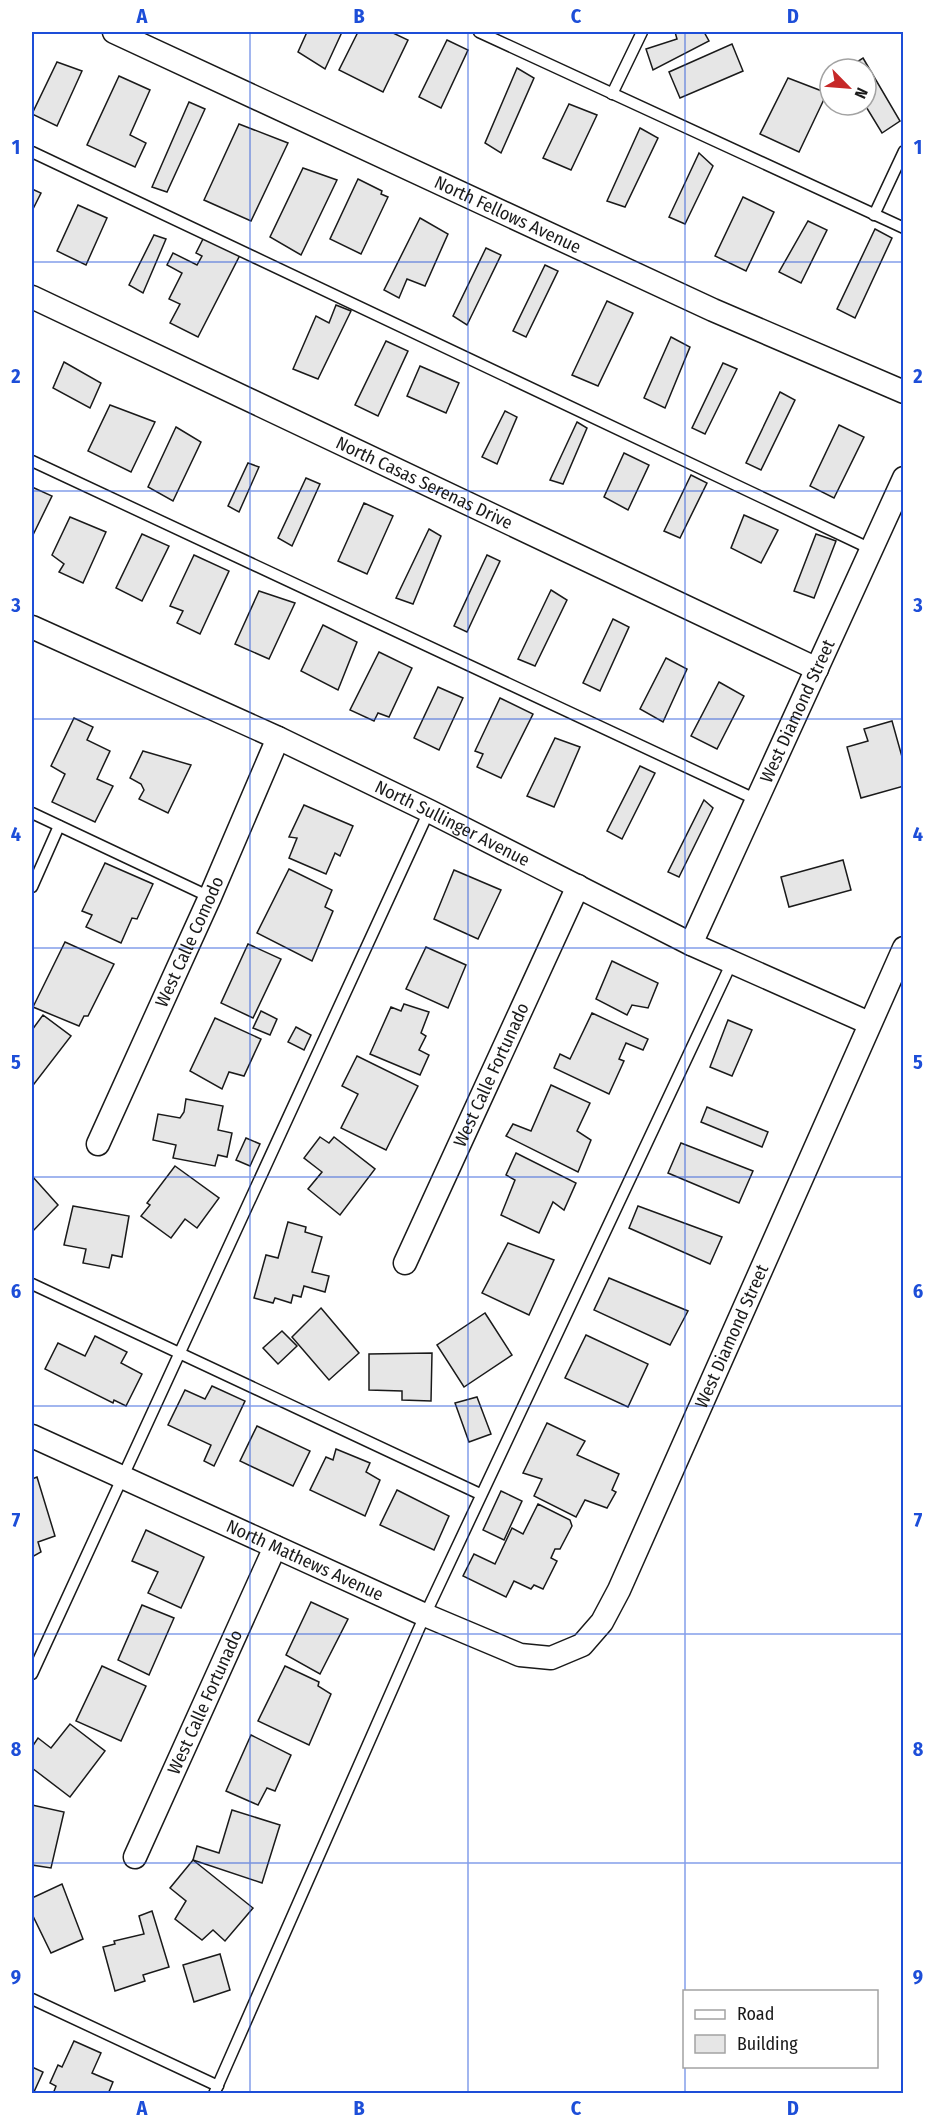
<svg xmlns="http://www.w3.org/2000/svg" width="935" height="2125" font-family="'Fira Sans Condensed',sans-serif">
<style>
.building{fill:#e6e6e6;stroke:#1a1a1a;stroke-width:1.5}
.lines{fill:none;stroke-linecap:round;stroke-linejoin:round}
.service-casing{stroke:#1a1a1a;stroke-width:13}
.minor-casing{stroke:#1a1a1a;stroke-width:25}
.service{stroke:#fff;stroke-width:10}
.minor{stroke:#fff;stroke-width:22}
.grid{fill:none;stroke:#1d4ed8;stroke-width:1.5;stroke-opacity:0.55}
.labels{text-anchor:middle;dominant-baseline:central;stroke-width:4.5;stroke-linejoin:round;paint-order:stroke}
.street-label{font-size:18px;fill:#1a1a1a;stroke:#fff}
.neatline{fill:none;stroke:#1d4ed8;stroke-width:2}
.grid-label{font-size:20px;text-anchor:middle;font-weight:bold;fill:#1d4ed8}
</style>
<rect width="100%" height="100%" fill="#fff"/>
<g class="building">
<polygon points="307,32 342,32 325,69 298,52"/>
<polygon points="358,32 391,32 408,40 383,92 339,70"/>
<polygon points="675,32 704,32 709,41 653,70 646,49 677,39"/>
<polygon points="447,40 468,50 441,108 419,97"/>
<polygon points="732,44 743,71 680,98 669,72"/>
<polygon points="863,58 900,121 882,133 865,105 866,69 846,69"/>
<polygon points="57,62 82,71 57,126 32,114"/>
<polygon points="517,68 534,78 501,153 485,143"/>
<polygon points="119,76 150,90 130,135 146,143 135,167 87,145"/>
<polygon points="788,78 827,93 799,152 760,134"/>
<polygon points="189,102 205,109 167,192 152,187"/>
<polygon points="569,104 597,115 571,170 543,158"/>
<polygon points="239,124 288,143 251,221 204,200"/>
<polygon points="640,128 658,138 625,207 607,201"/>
<polygon points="699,153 713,166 685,224 669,217"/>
<polygon points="303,168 337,180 301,255 270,237"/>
<polygon points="358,179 382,191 381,194 388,197 361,254 330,239"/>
<polygon points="32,189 41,193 32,211"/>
<polygon points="743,197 774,212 746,271 715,256"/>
<polygon points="78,205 107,218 86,265 57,251"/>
<polygon points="420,218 448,234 425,286 407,279 399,298 384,290"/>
<polygon points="808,221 827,230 801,283 779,272"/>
<polygon points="875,229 892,238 855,318 837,309"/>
<polygon points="154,235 166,239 143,293 129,285"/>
<polygon points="204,237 240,255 198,337 170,323 180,304 169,299 182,273 167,265 173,253 197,265 202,256 196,253"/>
<polygon points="486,248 501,255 467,325 453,316"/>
<polygon points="545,265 558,271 526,337 513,331"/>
<polygon points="607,301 633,313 598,386 572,375"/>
<polygon points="336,305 351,311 318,379 293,369 316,316 329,323"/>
<polygon points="671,337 690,347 665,408 644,398"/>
<polygon points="386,341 408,351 378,416 355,405"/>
<polygon points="64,362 101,383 90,408 53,388"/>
<polygon points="723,363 737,369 705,434 692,428"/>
<polygon points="420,366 459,383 446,413 407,396"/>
<polygon points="780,392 795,400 761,470 746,463"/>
<polygon points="110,405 155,422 131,472 88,451"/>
<polygon points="505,411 517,417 497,464 482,457"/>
<polygon points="577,422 587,428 563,484 550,480"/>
<polygon points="839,425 864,437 834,498 810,486"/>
<polygon points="176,427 201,442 173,501 148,487"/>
<polygon points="624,453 649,465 628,510 604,497"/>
<polygon points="248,463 259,467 239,512 228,506"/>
<polygon points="691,475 707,483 680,538 664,531"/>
<polygon points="306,478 320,484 292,546 278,538"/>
<polygon points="32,487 52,496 32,537"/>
<polygon points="364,503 393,516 367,574 338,561"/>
<polygon points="744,515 778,530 761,563 731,548"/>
<polygon points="70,517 106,532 83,583 59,572 64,564 52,555"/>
<polygon points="429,529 441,536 413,604 396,598"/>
<polygon points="142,534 169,546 142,601 116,588"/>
<polygon points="816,534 836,541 814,598 794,591"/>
<polygon points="194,555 229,571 200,634 177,623 183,611 170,606"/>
<polygon points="487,555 500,561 467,632 454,626"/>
<polygon points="551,590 567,600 535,666 518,659"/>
<polygon points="259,591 295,603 269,659 235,644"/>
<polygon points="613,619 629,627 600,691 583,683"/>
<polygon points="323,625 357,642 338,690 301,671"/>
<polygon points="379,652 412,668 389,717 378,713 374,721 350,710"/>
<polygon points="666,658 687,669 663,722 640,709"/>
<polygon points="719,682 744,696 717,749 691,736"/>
<polygon points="438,687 463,698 439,750 414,738"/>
<polygon points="500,698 533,714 501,778 477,767 483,754 475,751"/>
<polygon points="74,718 93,727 87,740 110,751 97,779 113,786 95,822 52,802 65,774 51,766"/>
<polygon points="892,721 904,764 904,786 861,798 847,747 868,741 864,729"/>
<polygon points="555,738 580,747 554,807 527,796"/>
<polygon points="143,751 191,765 168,813 139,799 144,790 141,784 130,778"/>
<polygon points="640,766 655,773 622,839 607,831"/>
<polygon points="704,800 713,808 679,877 668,872"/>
<polygon points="304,805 353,826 340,856 335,853 326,874 289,858 297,838 289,837"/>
<polygon points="843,860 851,890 789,907 781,877"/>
<polygon points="105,863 153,884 137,919 132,918 121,943 86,927 92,915 82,911"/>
<polygon points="289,869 332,890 325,907 333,911 312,961 257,933"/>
<polygon points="454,870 501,890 478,939 434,919"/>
<polygon points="65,942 114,964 88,1016 84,1016 79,1026 33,1007"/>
<polygon points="248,944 281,959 253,1018 221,1003"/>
<polygon points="426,947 466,965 448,1008 406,989"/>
<polygon points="612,961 658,983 648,1008 632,1005 627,1015 596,999"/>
<polygon points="404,1004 429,1012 421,1033 426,1036 419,1050 429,1055 420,1075 370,1054 391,1007 401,1011"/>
<polygon points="261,1011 277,1019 270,1035 253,1028"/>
<polygon points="592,1013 648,1039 643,1050 626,1043 619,1059 624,1061 609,1094 554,1068 560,1054 570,1059"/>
<polygon points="43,1015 71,1036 34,1084 32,1081 32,1030"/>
<polygon points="215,1018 261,1039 244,1076 229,1072 222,1089 190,1071"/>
<polygon points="728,1020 752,1030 732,1076 710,1067"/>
<polygon points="296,1027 311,1035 304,1050 288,1042"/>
<polygon points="357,1056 418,1086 386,1150 341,1128 358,1094 342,1086"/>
<polygon points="551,1085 590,1103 577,1131 591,1140 578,1172 506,1136 513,1124 531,1131"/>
<polygon points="186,1099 223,1106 218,1130 232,1133 227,1157 218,1155 215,1166 173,1158 176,1145 153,1140 158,1114 180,1118 184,1112"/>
<polygon points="707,1107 768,1132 762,1147 701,1122"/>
<polygon points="320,1137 329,1143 334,1137 375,1169 340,1215 308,1189 322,1172 304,1158"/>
<polygon points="246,1138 260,1144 250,1166 236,1160"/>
<polygon points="681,1143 753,1171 739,1203 668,1173"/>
<polygon points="516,1153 576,1183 564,1210 553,1202 539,1233 501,1215 515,1180 506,1175"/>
<polygon points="175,1166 219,1198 197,1228 185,1219 171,1238 141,1216 150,1205 147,1203"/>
<polygon points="32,1176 58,1205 32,1232"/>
<polygon points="73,1206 129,1216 122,1257 112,1255 109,1268 83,1263 86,1249 64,1245"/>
<polygon points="638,1206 722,1237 710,1264 629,1228"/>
<polygon points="288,1222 306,1227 305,1232 322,1237 312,1272 329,1276 325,1292 304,1286 301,1297 293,1295 291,1303 275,1298 273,1303 254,1298 266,1255 278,1258"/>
<polygon points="508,1243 554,1260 529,1315 482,1293"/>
<polygon points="609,1278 688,1311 670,1345 594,1310"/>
<polygon points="321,1308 359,1353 329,1380 292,1337"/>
<polygon points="485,1313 512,1355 464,1387 437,1345"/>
<polygon points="282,1331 297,1346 278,1364 263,1348"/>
<polygon points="586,1335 648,1364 628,1407 565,1378"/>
<polygon points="95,1336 127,1352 121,1363 142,1374 126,1406 114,1400 113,1403 45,1369 58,1343 85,1356"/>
<polygon points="432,1353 431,1401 402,1400 402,1391 369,1390 369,1354"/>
<polygon points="212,1386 245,1401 214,1466 204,1461 211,1445 168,1425 185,1390 205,1399"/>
<polygon points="477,1397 491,1434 469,1442 455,1403"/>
<polygon points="547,1423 585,1441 577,1455 619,1474 612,1490 616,1492 607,1508 585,1500 576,1517 534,1496 542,1479 523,1473"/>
<polygon points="257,1426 310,1451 293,1486 240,1461"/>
<polygon points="336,1449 370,1463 366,1472 380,1480 365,1516 310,1490 326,1457 333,1460"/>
<polygon points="37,1477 55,1536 38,1542 41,1552 32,1557 32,1479"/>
<polygon points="397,1490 449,1516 434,1550 380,1525"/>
<polygon points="501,1491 522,1501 504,1540 483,1530"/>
<polygon points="538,1504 570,1520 572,1526 560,1549 555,1549 551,1558 557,1561 543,1589 534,1585 531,1589 514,1581 506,1597 463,1576 474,1554 495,1564 512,1528 523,1534"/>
<polygon points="146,1530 204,1557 181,1608 148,1593 158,1572 132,1561"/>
<polygon points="311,1602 348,1619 320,1674 286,1655"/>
<polygon points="142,1605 174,1618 149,1675 118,1660"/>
<polygon points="102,1666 146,1686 121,1741 76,1721"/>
<polygon points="285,1666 319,1682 318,1686 331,1694 309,1745 258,1721"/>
<polygon points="70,1724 105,1751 70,1797 32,1768 32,1747 38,1738 51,1748"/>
<polygon points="251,1735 291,1755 275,1791 267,1788 258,1805 226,1791"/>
<polygon points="32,1805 64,1812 51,1868 32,1865"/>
<polygon points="232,1810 280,1825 262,1883 193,1860 197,1846 219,1853"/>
<polygon points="193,1860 253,1908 225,1941 213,1930 202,1940 175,1919 186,1901 170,1888"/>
<polygon points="62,1884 83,1939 51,1953 32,1914 32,1898"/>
<polygon points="152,1911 169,1967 143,1975 145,1981 115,1991 103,1947 115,1944 114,1941 144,1934 139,1916"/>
<polygon points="220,1954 230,1990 194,2002 183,1965"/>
<polygon points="74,2041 101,2053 92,2073 113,2082 108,2094 53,2094 56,2086 50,2083 58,2065 62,2067"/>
<polygon points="32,2067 43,2072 33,2094 32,2094"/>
</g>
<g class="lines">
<defs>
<g id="service">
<polyline points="479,32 904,228"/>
<polyline points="612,94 642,32"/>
<polyline points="32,152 871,549"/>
<polyline points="874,215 904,151"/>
<polyline points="32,461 757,800"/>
<polyline points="32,813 210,897"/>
<polyline points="32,887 59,826"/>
<polyline points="32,1284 480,1494"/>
<polyline points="32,1674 429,811"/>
<polyline points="32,1999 218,2086"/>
<polyline points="214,2094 425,1615 732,962"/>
</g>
<g id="minor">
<path id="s1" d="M 114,32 L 713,310 L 904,392"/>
<path id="s2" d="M 32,297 L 817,669"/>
<path id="s3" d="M 32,627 L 278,738 L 429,811 L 691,944 L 869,1023"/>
<path id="s4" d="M 691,944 L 904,478"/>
<path id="s5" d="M 98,1144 L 210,897 L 278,738"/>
<path id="s6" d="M 405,1263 L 578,886"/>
<path id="s7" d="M 32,1436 L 425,1615 L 520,1655 L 551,1658 L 582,1645 L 602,1622 L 619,1590 L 904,948"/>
<path id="s8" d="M 135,1857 L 275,1547"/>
</g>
</defs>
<use href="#service" class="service-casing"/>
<use href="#minor" class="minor-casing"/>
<use href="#service" class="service"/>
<use href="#minor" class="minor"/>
</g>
<path class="grid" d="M 250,32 L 250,2094M 468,32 L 468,2094M 685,32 L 685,1992M 32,262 L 904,262M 32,491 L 904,491M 32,719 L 904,719M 32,948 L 904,948M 32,1177 L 904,1177M 32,1406 L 904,1406M 32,1634 L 904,1634M 32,1863 L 904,1863M 685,2066 L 685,2094"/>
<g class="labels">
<g class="street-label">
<text stroke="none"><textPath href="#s1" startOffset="434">North Fellows Avenue</textPath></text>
<text stroke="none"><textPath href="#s2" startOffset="434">North Casas Serenas Drive</textPath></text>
<text stroke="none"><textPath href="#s4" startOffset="256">West Diamond Street</textPath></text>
<text stroke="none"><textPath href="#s3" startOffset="464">North Sullinger Avenue</textPath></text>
<text stroke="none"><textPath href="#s5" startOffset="222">West Calle Comodo</textPath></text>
<text stroke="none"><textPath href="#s6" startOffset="207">West Calle Fortunado</textPath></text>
<text stroke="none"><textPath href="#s7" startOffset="944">West Diamond Street</textPath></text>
<text stroke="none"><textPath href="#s7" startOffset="300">North Mathews Avenue</textPath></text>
<text stroke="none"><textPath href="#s8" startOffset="170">West Calle Fortunado</textPath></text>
</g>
</g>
<rect width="935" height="2125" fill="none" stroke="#ffffff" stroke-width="66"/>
<rect x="683" y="1990" width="195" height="78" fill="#ffffff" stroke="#a3a3a3" stroke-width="1.5"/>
<rect x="695" y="2010" width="30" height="9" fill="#ffffff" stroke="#a3a3a3" stroke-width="1.5"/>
<text x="737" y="2020" font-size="18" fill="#1a1a1a">Road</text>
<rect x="695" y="2035" width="30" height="18" fill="#e6e6e6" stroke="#a3a3a3" stroke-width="1.5"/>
<text x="737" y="2050" font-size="18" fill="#1a1a1a">Building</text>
<g transform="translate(848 87) rotate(115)"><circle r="28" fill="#ffffff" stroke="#a3a3a3" stroke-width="1.5"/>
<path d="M0-4.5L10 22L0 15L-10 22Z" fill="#c62828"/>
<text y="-9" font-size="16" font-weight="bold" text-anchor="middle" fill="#1a1a1a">N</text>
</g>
<rect x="33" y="33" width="869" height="2059" class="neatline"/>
<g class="grid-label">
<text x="142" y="23">A</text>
<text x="359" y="23">B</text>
<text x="576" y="23">C</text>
<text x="793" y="23">D</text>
<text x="16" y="154">1</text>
<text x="918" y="154">1</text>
<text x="16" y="383">2</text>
<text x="918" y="383">2</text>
<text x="16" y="612">3</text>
<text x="918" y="612">3</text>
<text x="16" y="841">4</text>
<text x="918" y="841">4</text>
<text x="16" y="1069">5</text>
<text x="918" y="1069">5</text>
<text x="16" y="1298">6</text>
<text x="918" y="1298">6</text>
<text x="16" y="1527">7</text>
<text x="918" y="1527">7</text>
<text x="16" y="1756">8</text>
<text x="918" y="1756">8</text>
<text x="16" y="1984">9</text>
<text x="918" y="1984">9</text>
<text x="142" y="2115">A</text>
<text x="359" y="2115">B</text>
<text x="576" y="2115">C</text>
<text x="793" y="2115">D</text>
</g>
</svg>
